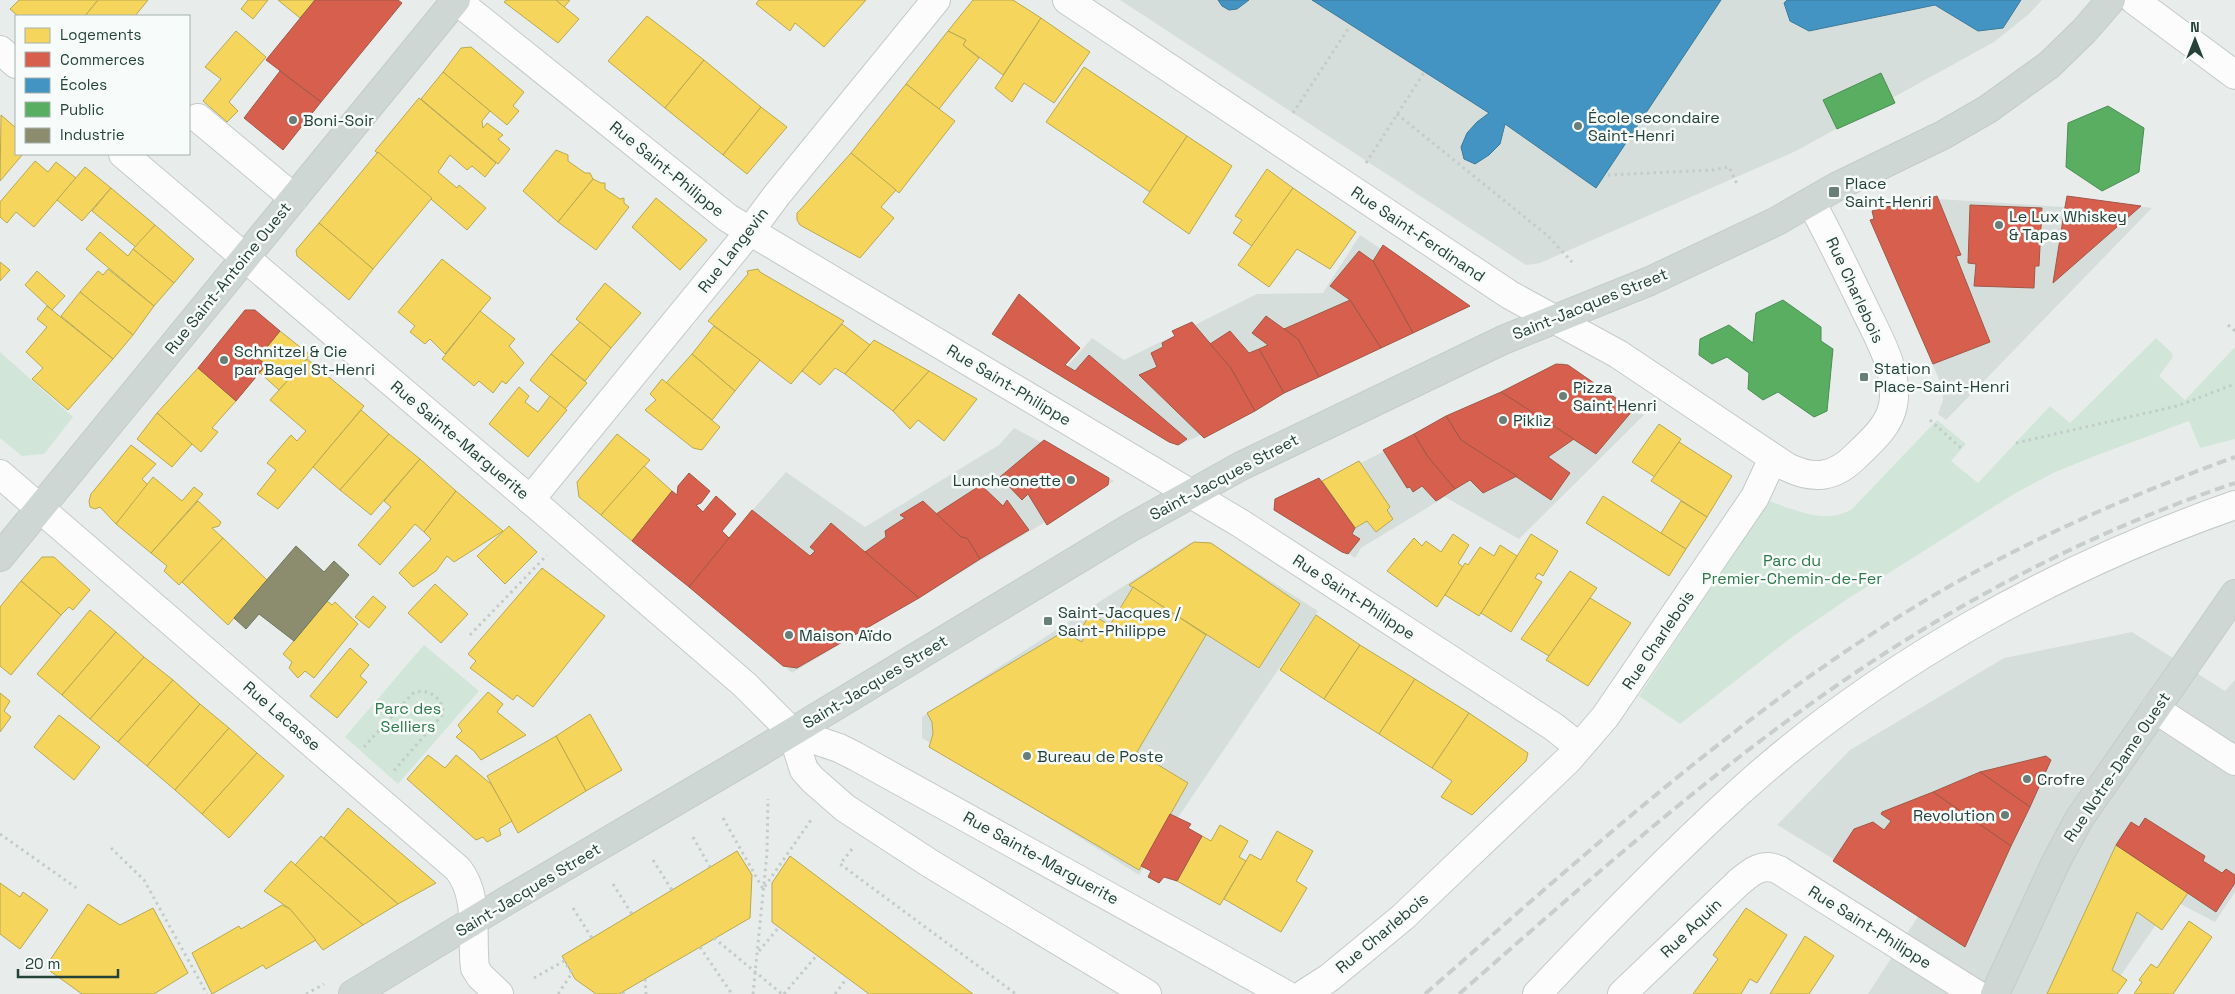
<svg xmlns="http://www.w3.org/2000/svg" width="2235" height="994" font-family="'Space Grotesk',sans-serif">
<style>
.built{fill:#d6dedb}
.green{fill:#d1e6d8}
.homes{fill:#f6d55c;stroke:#b7a952}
.shops{fill:#d6604d;stroke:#a15747}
.schools{fill:#4393c3;stroke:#3a7b9a}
.public{fill:#5aae61;stroke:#4a8e55}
.industry{fill:#8c8c6e;stroke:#6d765e}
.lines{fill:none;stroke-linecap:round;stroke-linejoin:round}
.minor-casing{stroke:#c5cac8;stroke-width:30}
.major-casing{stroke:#c3ccc9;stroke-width:30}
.path{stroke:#c3ccca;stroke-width:3;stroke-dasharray:2.5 4;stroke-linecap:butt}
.minor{stroke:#fcfcfc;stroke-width:28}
.major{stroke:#cfd7d5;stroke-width:28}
.rail{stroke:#c9cdcc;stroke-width:4;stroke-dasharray:10 5;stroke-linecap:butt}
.poi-dot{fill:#697e78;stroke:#f7fbf9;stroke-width:2}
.labels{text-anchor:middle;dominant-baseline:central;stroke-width:5;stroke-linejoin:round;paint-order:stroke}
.poi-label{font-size:16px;fill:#24423a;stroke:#f7fbf9;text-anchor:start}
.street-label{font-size:16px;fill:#24423a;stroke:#f7fbf9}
.park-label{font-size:16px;fill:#2d7a4b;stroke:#f7fbf9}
</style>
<rect width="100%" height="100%" fill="#e8edeb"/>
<g class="built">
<polygon points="1120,0 2042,0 2029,14 1994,42 1796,151 1540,263 1526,265"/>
<polygon points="1937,196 1939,199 2065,207 2067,196 2152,208 1946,420 1938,414 1943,400 1942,386 1870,220 1874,219 1872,211 1923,197 1925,200"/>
<polygon points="1360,235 1466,305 1180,445 1061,373 1092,338 1124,360 1257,294 1323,293"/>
<polygon points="1562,362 1644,415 1519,539 1445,497 1361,548 1355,558 1277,505"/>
<polygon points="1014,428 1114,481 792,673 691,580 786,472 865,527 999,445"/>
<polygon points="1209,542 1318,611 1139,875 922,738 922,717 1190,543"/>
<polygon points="2132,632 2225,691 2235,680 2235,892 2215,922 2173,900 2108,994 1868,994 1921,912 1777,825 1850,750 2004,658"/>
</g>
<g class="green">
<path d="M 2156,338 L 2171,352 L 2173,357 L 2159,376 L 2185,400 L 2235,347 L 2235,439 L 2200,448 L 2189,421 L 2092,457 L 2053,473 L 2014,494 L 1846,600 L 1792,637 L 1680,724 L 1639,696 L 1769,501 C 1796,510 1826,525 1852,509 L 1937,420 L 1966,444 L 1951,461 L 1978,483 L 2050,406 L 2070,423 Z"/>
<polygon points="0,352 73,417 44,454 22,456 0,438"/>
<polygon points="424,645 479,691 398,784 345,737"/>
</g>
<g class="homes">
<polygon points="19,0 98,0 85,16 18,16 10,9"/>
<polygon points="98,0 148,0 135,16 85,16"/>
<polygon points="248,0 268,0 253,19 241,9"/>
<polygon points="278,0 315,0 300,18"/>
<polygon points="506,0 556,0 579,19 558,43 504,2"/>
<polygon points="556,0 570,0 564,7"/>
<polygon points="759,0 866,0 824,47 795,23 790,31 756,4"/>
<polygon points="973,0 1013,0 1041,18 1003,75 963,45 966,40 948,31"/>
<polygon points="647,16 704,60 665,108 608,61"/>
<polygon points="1041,18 1090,52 1054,103 1024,83 1012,102 995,88"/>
<polygon points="236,31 266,57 229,102 238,111 227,122 203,101 221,79 205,67"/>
<polygon points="948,31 966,40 963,45 979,58 939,109 906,84"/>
<polygon points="471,47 524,92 513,106 519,111 507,125 443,72 461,48"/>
<polygon points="704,60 761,107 723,155 665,108"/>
<polygon points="1084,67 1187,136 1150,192 1046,122"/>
<polygon points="443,72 490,111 482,121 483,128 487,123 503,135 498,139 510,149 498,164 421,99"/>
<polygon points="906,84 955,121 899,193 851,153"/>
<polygon points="419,98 496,163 485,177 472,166 467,170 450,155 438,172 457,188 459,185 486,208 467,230 375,151"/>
<polygon points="761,107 787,127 747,174 723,155"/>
<polygon points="1,115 16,128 16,154 23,154 0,181"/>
<polygon points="1187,136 1232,166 1189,234 1143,202"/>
<polygon points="556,150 568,155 568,161 585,173 590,173 593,179 558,222 523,191"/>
<polygon points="378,152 432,198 373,269 319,223"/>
<polygon points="851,153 896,190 881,207 894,218 860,258 800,225 797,220 797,213 801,209"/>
<polygon points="35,161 48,172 56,162 76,178 34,227 16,212 7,223 0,217 0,202"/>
<polygon points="85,167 111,188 82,221 57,200"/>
<polygon points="1267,169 1293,188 1252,246 1233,233 1242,220 1235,216"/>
<polygon points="593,179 601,183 605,183 605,189 620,199 624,198 624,203 629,207 596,250 558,222"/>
<polygon points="111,188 155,225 137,248 92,211"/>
<polygon points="1293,188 1356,232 1330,269 1297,249 1269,287 1238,265"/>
<polygon points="656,198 707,240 680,270 632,227"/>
<polygon points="319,223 373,269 349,300 297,256 296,250"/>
<polygon points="155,225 194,259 174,283 133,249"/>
<polygon points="100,232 128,256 133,249 174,283 154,306 86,249"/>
<polygon points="442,259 491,298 445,354 430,339 425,344 410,332 415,326 398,312"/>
<polygon points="0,262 10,270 0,281"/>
<polygon points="108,269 154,306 133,335 80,292 98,271 103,275"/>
<polygon points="758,269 760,272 844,321 791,384 708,321 748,274 747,271"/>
<polygon points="37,271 65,296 52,310 25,285"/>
<polygon points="605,283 641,313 611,348 576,319"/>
<polygon points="80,292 133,335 113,359 61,316"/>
<polygon points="47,306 113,359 68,410 32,379 43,368 26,352 47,327 37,319"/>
<polygon points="480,311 515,339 509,346 524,363 506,384 502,381 493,393 479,381 474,386 442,359"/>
<polygon points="580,322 611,348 585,381 551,354"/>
<polygon points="842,324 870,345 845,374 835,368 820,385 802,371"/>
<polygon points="714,326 760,360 735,391 692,354"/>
<polygon points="280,331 310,355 279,390 259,372 266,365 258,358"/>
<polygon points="874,340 929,371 893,411 845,374"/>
<polygon points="551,354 587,383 565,409 530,380"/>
<polygon points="692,354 735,391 712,420 666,383"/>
<polygon points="307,359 364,406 278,509 257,494 276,470 267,463 291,435 297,441 306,431 270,400"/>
<polygon points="198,368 236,401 212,428 218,432 201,452 157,413"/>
<polygon points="929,371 977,399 944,441 918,420 910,429 893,411"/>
<polygon points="662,379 720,427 702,450 693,448 645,410 656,400 650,394"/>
<polygon points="519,387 529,396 525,402 538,412 550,396 567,410 528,457 489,424"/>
<polygon points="361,410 389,434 340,490 313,467"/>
<polygon points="157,413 192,444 172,467 137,439"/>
<polygon points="1659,424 1681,439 1655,477 1632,462"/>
<polygon points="389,434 420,459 371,515 340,490"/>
<polygon points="617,434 650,460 601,515 579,497 577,482"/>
<polygon points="1679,442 1732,476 1707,517 1651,481"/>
<polygon points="131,445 156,464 142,479 148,485 116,524 100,507 95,509 90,507 89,501 91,494"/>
<polygon points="420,459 456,491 424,532 415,524 380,565 358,545 391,507 384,501"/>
<polygon points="1359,461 1390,507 1387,510 1393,519 1376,532 1367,521 1355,528 1322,481"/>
<polygon points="644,466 672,491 632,541 601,515"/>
<polygon points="153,477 182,501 194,487 203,494 151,553 116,524"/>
<polygon points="456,491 503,531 454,562 447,556 436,571 413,587 399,573 431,539 424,532"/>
<polygon points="1603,496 1686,549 1669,576 1586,523"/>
<polygon points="198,501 221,522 219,526 212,528 223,538 179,585 164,571 167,566 151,553"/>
<polygon points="1681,501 1707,517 1686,549 1661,533"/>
<polygon points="509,526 537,552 505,584 477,556"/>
<polygon points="1453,534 1469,545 1458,563 1463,567 1437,607 1387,571 1414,538 1422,546 1426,541 1441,552"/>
<polygon points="1531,534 1558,551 1543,576 1538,573 1535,578 1542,582 1511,632 1481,613"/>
<polygon points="223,538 267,580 228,625 182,582"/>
<polygon points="1194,542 1211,543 1300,604 1259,668 1129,585"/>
<polygon points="1500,545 1517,556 1479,616 1445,595 1465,563 1468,565 1480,547 1494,556"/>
<polygon points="42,557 54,557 90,590 73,610 69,607 61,615 21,581"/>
<polygon points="542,568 605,616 533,707 517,695 513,700 470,668 476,661 468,654"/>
<polygon points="1570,571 1597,588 1549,656 1521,639"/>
<polygon points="21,581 61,615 11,675 0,666 0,607"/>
<polygon points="435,584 468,614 441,643 408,613"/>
<polygon points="1133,587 1206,635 1137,752 1188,783 1139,870 929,747 933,734 932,722 927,713 1063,632 1082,642 1086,634 1079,633 1090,614 1110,625"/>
<polygon points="373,596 386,607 369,628 355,617"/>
<polygon points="1590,598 1631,623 1588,686 1546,660"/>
<polygon points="327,601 332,605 335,602 358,624 314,678 305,671 298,678 289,668 292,662 283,654"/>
<polygon points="90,610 116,632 62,695 37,674"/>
<polygon points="1316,615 1360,645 1324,699 1280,670"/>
<polygon points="116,632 144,657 90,719 62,695"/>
<polygon points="1360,645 1415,679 1379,734 1324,699"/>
<polygon points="350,648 369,665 360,676 367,682 337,718 310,696"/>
<polygon points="144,657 173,680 118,742 90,719"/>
<polygon points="1415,679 1469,713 1432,768 1379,734"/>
<polygon points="173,680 200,704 147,766 118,742"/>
<polygon points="488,692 503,704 497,712 526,735 481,760 474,751 456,737 462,731 458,725"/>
<polygon points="0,693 10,701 4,711 11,717 0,732"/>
<polygon points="200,704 229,728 175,790 147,766"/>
<polygon points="1469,713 1528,753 1526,761 1472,815 1441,797 1452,781 1432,768"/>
<polygon points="590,714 622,770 586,791 556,736"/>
<polygon points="59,715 100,747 74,780 34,747"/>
<polygon points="229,728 257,753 202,814 175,790"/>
<polygon points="556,736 586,791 518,833 487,776"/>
<polygon points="257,753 284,776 229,838 202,814"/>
<polygon points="428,755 445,768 456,755 491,784 512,821 499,829 501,835 487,842 483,837 476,840 407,779"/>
<polygon points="348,808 436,883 398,904 324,838"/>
<polygon points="1220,825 1248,841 1239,857 1246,861 1220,905 1177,881 1202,836 1211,841"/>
<polygon points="1277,831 1313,851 1296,881 1307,888 1281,932 1224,899 1250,854 1261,860"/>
<polygon points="321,836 398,904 363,925 295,865"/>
<polygon points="2116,845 2188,893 2162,930 2137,912 2112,970 2127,980 2117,994 2047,994"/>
<polygon points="737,851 752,875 750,918 619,994 596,994 575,979 562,956"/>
<polygon points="790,856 973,994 869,994 772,922 772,883"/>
<polygon points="291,861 363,925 323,950 290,909 264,891"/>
<polygon points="0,883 20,897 23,892 48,910 20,949 0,934"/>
<polygon points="88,904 120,925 153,908 188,973 154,994 82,994 50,971 55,965 50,960"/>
<polygon points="282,905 290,909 316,940 266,969 263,965 212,994 192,953 239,926 241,929"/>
<polygon points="1746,908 1787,935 1757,983 1750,979 1741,994 1693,994 1718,959 1713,955"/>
<polygon points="2189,921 2212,937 2173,994 2134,994 2142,982 2139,980 2151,964 2157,968"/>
<polygon points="1805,936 1834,956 1809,994 1770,994"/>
</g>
<g class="shops">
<polygon points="315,0 398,0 402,3 321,102 266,60"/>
<polygon points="280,71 321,102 283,150 244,118"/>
<polygon points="1937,196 1961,255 1956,256 1990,342 1933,364 1870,220 1874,219 1872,211 1923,197 1924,200"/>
<polygon points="2067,196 2141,206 2053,283 2065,207"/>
<polygon points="1970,205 2042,208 2039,266 2035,266 2034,288 1974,286 1976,264 1968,263"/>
<polygon points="1383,245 1470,306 1413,333 1373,261"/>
<polygon points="1359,251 1373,261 1413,333 1381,348 1350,300 1330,286"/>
<polygon points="1019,294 1080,348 1065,365 1075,371 1089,355 1187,439 1178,445 1169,442 992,334"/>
<polygon points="1350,300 1381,348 1319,377 1298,339 1284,329"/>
<polygon points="245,310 255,310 280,331 258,358 266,365 236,401 198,368"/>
<polygon points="1266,316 1298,339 1319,377 1284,393 1259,349 1268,345 1252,333"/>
<polygon points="1192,322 1231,368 1255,411 1204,438 1139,375 1157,367 1151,353 1163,347 1162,343 1175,336 1172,331"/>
<polygon points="1230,331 1249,353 1259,349 1284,393 1255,411 1231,368 1210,344"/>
<polygon points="1556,364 1568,365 1633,410 1596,454 1501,392"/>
<polygon points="1501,392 1574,439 1548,457 1570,473 1551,500 1461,440 1446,416"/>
<polygon points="1446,416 1461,440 1517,476 1483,493 1470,480 1455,489 1428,457 1414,434"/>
<polygon points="1414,434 1428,457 1455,489 1436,501 1422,486 1413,492 1410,487 1407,488 1383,450"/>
<polygon points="1044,440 1109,478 1108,485 1047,525 1028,494 1022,500 1000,477"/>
<polygon points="689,473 710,491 701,503 696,505 703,512 716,496 736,514 722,531 730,539 689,587 632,541 672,491 677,495 678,486"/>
<polygon points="1319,478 1355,528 1352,534 1360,539 1348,554 1342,552 1274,510 1275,499"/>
<polygon points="981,485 1003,506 1007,500 1029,530 980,559 967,538 961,537 936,514"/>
<polygon points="923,501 961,537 967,538 980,559 919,598 865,552 886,537 885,531 905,518 900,515"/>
<polygon points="752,510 810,556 815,551 810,547 831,523 919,598 797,668 783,666 689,587"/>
<polygon points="2046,756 2051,760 2030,807 1980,772"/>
<polygon points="1980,772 2030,807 2011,846 1933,792"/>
<polygon points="1933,792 2011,846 1965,947 1833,861 1854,829 1873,822 1884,830 1891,821 1881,814 1882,812"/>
<polygon points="1170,814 1191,824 1188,828 1202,836 1177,881 1164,877 1159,883 1148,877 1151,871 1141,866"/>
<polygon points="2145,818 2205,856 2203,861 2222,873 2226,869 2235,875 2235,883 2216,912 2116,845 2131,822 2139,827"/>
</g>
<g class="schools">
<polygon points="1218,0 1249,0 1237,9 1229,10 1222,6"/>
<polygon points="1312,0 1721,0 1596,188 1505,124 1500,144 1489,155 1475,164 1464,159 1461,147 1467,133 1477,122 1489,113"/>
<polygon points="1787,0 2021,0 2003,28 1978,31 1935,5 1809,31 1790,21 1784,3"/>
</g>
<g class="public">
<polygon points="1881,73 1895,103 1837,129 1823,100"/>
<polygon points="2108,106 2144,128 2139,172 2102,191 2066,167 2068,123"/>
<polygon points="1783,300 1821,327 1821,341 1833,349 1827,411 1814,417 1778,392 1763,400 1748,389 1749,373 1727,357 1712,364 1699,355 1700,339 1729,325 1753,343 1756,313"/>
</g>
<polygon class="industry" points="296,546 324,572 334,561 349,575 294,641 259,614 246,629 234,618"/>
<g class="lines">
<defs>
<g id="minor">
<polyline points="456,0 728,218 1240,523 1554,727 1579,747"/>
<path d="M 1067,0 L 1510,295 L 1618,354 L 1787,467 C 1814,480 1834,478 1856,456 C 1870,442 1889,427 1893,405 C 1900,370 1875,332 1861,301 C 1845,268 1829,235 1811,202"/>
<polyline points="2134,0 2235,75"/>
<polyline points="0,50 16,64"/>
<polyline points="198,118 294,198"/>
<polyline points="123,154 547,514 745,685 792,732 804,770 813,780 845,808 931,864 1147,994"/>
<path d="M 0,474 L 458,869 C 480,897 471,935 475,968 L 480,976 L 499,994"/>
<polyline points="530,500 750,231 776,196 936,0"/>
<polyline points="2155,709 2235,761"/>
<polyline points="792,732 839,748 855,756 1285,994"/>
<polyline points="1304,994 1329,978 1403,917 1568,760 1605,717 1755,497 1773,458"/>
<path d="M 1537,994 C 1601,926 1667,858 1736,795 C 1876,667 2057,567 2235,505"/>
<path d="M 1622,994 L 1738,883 C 1751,872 1762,862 1779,870 L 1976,994"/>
</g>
<g id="major">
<polyline points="0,557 456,0"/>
<polyline points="353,994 501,904 751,757 1128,529 1241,466 1503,340 1650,281 1777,221 1836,187 1943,135 1988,109 2049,65 2084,31 2111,0"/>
<polyline points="1995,994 2056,862 2079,819 2235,594"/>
</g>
</defs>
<use href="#minor" class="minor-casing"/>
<use href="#major" class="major-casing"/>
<g class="path">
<polyline points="1293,113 1350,26"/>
<polyline points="1397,114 1548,236 1572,262"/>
<polyline points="1366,163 1425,71"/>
<polyline points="1608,175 1713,170 1729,167 1737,184"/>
<polyline points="2228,325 2235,331"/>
<polyline points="1930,420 1962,449"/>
<polyline points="2016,443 2177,406 2235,384"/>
<polyline points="470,635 547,555"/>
<path d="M 364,747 L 412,694 C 425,686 445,698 443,714 L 392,773"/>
<polyline points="723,818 763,889 811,820"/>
<polyline points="0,834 78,889"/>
<polyline points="693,837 710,867"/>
<polyline points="111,848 144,880 207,994"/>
<polyline points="852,849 840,864 1016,994"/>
<polyline points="653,860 672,890"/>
<polyline points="613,884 632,914"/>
<polyline points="573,908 592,938"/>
<polyline points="714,938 782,994"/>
<polyline points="700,947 732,994"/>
<polyline points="759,951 779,927"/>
<polyline points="534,978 564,961 572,973 558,994"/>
<polyline points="645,979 646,994"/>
<polyline points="623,992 624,994"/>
<polyline points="306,994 324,984"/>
<polyline points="753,994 767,853 768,799"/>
<polyline points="784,994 817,955"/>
<polyline points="835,994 847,978"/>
</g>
<use href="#minor" class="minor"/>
<use href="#major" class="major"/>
<g class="rail">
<path d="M 1425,994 C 1591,849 1756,698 1948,587 C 2039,535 2136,493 2235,457"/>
<path d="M 1459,994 C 1611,861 1763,724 1937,621 C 2031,565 2131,518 2235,483"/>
</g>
</g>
<g class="poi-dot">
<circle cx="293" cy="120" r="5"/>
<circle cx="1578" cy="126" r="5"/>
<rect x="1828" y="186" width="12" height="12" rx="2.5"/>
<circle cx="1999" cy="225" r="5"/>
<circle cx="224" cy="360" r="5"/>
<rect x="1859" y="372" width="10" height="10" rx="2.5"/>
<circle cx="1563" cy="396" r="5"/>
<circle cx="1503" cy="420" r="5"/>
<circle cx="1071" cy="480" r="5"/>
<rect x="1043" y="616" width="10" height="10" rx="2.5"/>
<circle cx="789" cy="635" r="5"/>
<circle cx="1027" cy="756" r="5"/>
<circle cx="2027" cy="779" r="5"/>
<circle cx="2005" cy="815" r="5"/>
</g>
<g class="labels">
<g class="poi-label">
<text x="1588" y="117">École secondaire<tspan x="1588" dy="18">Saint-Henri</tspan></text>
<text x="303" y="120">Boni-Soir</text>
<text x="1845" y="183">Place<tspan x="1845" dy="18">Saint-Henri</tspan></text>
<text x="2009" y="216">Le Lux Whiskey<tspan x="2009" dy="18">&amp; Tapas</tspan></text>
<text x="234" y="351">Schnitzel &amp; Cie<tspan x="234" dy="18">par Bagel St-Henri</tspan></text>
<text x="1874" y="368">Station<tspan x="1874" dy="18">Place-Saint-Henri</tspan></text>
<text x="1573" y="387">Pizza<tspan x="1573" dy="18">Saint Henri</tspan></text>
<text x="1513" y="420">Piklìz</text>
<text x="1061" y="480" text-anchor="end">Luncheonette</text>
<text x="1058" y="612">Saint-Jacques /<tspan x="1058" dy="18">Saint-Philippe</tspan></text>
<text x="799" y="635">Maison Aïdo</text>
<text x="1037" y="756">Bureau de Poste</text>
<text x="2037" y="779">Crofre</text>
<text x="1995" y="815" text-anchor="end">Revolution</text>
</g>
<g class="street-label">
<text transform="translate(667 169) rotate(39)">Rue Saint-Philippe</text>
<text transform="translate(1418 234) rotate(34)">Rue Saint-Ferdinand</text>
<text transform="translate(733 250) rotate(-52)">Rue Langevin</text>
<text transform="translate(228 278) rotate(-51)">Rue Saint-Antoine Ouest</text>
<text transform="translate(1855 290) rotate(65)">Rue Charlebois</text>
<text transform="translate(1590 304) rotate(-22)">Saint-Jacques Street</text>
<text transform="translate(1009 385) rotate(31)">Rue Saint-Philippe</text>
<text transform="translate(460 440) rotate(40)">Rue Sainte-Marguerite</text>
<text transform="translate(1224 477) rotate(-28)">Saint-Jacques Street</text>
<text transform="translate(1354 597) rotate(33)">Rue Saint-Philippe</text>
<text transform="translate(1658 640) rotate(-56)">Rue Charlebois</text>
<text transform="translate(875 682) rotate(-31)">Saint-Jacques Street</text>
<text transform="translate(282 716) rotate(41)">Rue Lacasse</text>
<text transform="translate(2117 767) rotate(-56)">Rue Notre-Dame Ouest</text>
<text transform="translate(1041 858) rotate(29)">Rue Sainte-Marguerite</text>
<text transform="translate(528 890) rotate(-31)">Saint-Jacques Street</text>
<text transform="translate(1870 927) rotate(32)">Rue Saint-Philippe</text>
<text transform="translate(1691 928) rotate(-44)">Rue Aquin</text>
<text transform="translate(1382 933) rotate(-40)">Rue Charlebois</text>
</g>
<g class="park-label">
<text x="1792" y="560">Parc du<tspan x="1792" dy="18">Premier-Chemin-de-Fer</tspan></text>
<text x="408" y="708">Parc des<tspan x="408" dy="18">Selliers</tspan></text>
</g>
</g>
<rect x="15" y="15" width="175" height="140" fill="#f7fbf9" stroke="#a3b1ad"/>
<rect x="25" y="28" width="25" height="15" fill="#f6d55c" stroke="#a3b1ad"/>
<text x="60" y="40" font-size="15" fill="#24423a">Logements</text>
<rect x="25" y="52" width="25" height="15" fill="#d6604d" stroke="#a3b1ad"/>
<text x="60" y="65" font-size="15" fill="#24423a">Commerces</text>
<rect x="25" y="78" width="25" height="15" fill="#4393c3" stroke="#a3b1ad"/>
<text x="60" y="90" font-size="15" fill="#24423a">Écoles</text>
<rect x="25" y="102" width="25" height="15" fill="#5aae61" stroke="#a3b1ad"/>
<text x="60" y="115" font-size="15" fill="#24423a">Public</text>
<rect x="25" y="128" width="25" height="15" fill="#8c8c6e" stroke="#a3b1ad"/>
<text x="60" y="140" font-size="15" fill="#24423a">Industrie</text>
<g transform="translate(2195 40)" stroke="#f7fbf9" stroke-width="4" paint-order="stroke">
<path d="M0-4L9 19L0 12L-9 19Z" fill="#24423a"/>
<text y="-8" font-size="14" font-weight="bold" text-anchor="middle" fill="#24423a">N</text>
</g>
<path d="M18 969v8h100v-8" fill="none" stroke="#24423a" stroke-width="2.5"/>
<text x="25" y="969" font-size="15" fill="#24423a" stroke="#f7fbf9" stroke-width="4" paint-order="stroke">20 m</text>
</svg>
